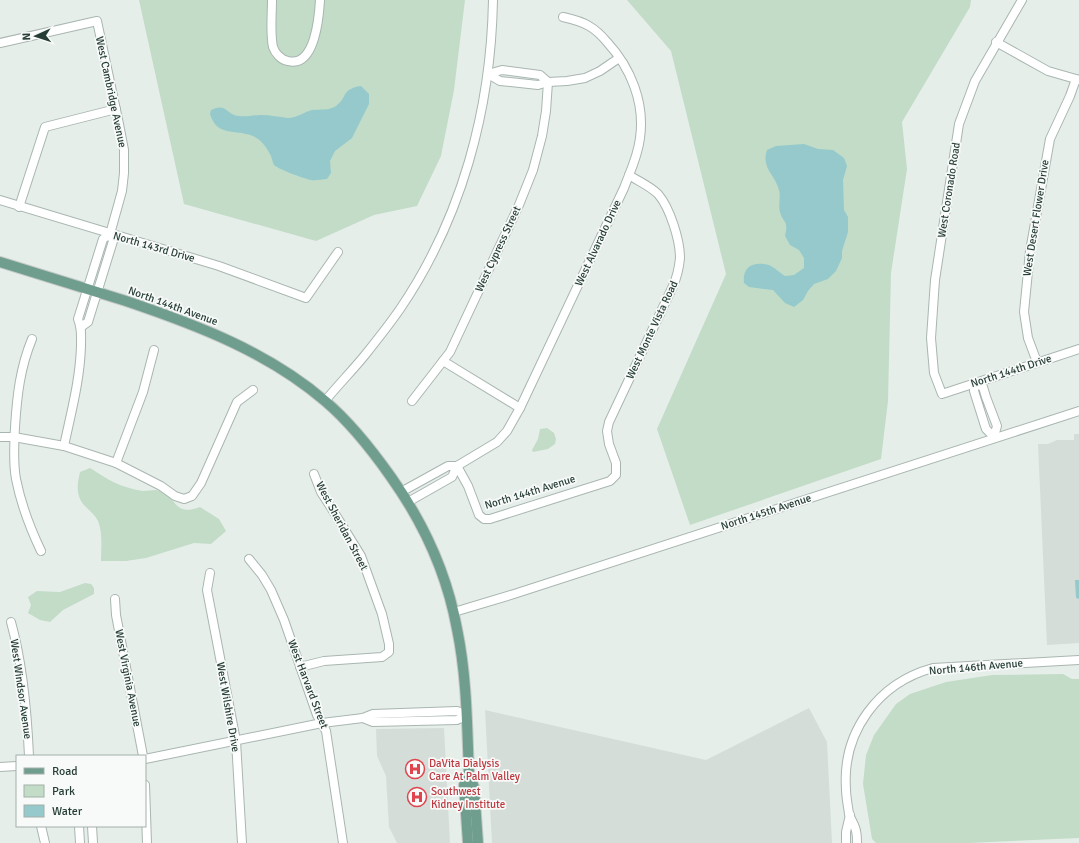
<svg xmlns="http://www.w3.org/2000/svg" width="1079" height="843" font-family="Signika,sans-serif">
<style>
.built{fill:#d5ddd9}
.green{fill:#c2dcc7}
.water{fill:#95c9cc}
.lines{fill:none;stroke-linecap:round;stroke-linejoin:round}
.minor-casing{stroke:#a9b6b0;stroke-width:10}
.major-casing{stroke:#c3c9c7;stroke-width:12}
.minor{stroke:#fff;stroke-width:8}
.major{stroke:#709e8e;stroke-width:10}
.labels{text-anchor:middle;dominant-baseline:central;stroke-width:3.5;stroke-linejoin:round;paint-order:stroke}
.street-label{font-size:11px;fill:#273e36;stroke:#f7faf8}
.health-label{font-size:11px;fill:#be3a42;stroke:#f7faf8;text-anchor:start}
</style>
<rect width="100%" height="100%" fill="#e6eeea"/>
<g class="built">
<polygon points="1074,434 1079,434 1079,643 1047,645 1038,444 1048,444 1057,440 1074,440"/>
<polygon points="809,708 827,742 832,843 492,843 485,710 706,760"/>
<polygon points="444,728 450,843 397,843 389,827 386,776 377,756 376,729"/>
</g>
<g class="green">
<polygon points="139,0 465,0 454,90 441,156 417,206 374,215 316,241 184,204"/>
<polygon points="627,0 971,0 970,7 902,122 907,169 891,273 888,401 881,459 690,525 657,429 726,274 671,51"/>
<polygon points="547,428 554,433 556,439 555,444 548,449 533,452 532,450 538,439 540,429"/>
<path d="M 90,468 C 110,481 120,487 143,491 C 147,491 152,490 156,490 C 177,493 172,518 200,507 L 219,519 L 226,531 L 211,544 L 194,543 L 146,558 L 126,561 L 101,561 C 101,549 103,533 98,521 C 94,512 84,508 80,499 C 76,490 78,481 80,472 Z"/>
<polygon points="85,583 91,584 94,588 94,594 63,610 50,622 40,620 28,613 31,605 28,597 37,591 60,592"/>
<polygon points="1063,674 1072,679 1079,679 1079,838 969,843 876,843 872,839 863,784 866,755 874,735 896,704 910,694 946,682 992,675"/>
</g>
<g class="water">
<path d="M 361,86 L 369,94 L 369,104 L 352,138 L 335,151 L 330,161 L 331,173 L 327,179 C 322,179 316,181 311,180 C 305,179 278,169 274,165 C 273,163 272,159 271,156 C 267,148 262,140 253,136 C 235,129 217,137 210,114 L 211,110 C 227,102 226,115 239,116 C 246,117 254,115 261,115 C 270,115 279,117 288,118 C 297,118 304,112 312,110 C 320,109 329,111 336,106 C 348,97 341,89 361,86 Z"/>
<path d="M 804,144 L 818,149 L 833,150 L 844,158 L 847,166 L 843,180 L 844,210 L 848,217 L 848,232 L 842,251 L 842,258 L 836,271 L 828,279 L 814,284 L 808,291 L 803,300 L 794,307 L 785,303 L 773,290 L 749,287 L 744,283 C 742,266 754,261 769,265 C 774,267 780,273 785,276 L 794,275 L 804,268 L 804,258 L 799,250 L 790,245 L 785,236 C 789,219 783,224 780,212 C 778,206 781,197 779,190 C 775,174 761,169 767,150 L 776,146 Z"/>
<polygon points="1075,580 1079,580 1079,599 1076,598"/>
</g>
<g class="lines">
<defs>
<g id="minor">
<path d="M 272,0 C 272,14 270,33 273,47 C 275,53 281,60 288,61 C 315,68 319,17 320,0"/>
<polyline points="1022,0 975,81 959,124 935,280 931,338 934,373 942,394 1079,349"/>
<polyline points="996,42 1048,71 1079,80"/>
<path d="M 0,43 L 97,21 L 119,124 L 124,150 L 124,173 L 122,191 L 110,234 L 103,239 L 78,319 C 82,329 81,335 81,346 C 80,380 71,413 64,446"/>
<polyline points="488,74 500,81 538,85 548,82 567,81 585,78 600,71 619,58"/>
<polyline points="488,74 502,70 540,75 548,82"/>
<polyline points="0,200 219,266 306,298 338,252"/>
<polyline points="19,207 45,127 116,109"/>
<polyline points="81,327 88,322 113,241 110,234"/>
<path d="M 32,339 C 20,368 17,396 15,427 C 14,444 13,463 16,479 C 21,504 30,528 41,551"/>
<polyline points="443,361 520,408"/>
<polyline points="1037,362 1028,338 1024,312 1030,251 1050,139 1070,96 1076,79"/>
<polygon points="975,383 983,387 986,397 997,426 994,437 986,429 985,426 974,391"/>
<path d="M 325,401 C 338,385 352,371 365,355 C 377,340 389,325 400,309 C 462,218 491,109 493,0"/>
<polyline points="412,401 450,352 519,205 533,170 542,136 546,111 548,82"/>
<polyline points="0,437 14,437 64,446 116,463 161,486 175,496 184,499 192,496 201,483 237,402 253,390"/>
<polyline points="116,463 143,392 154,350"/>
<path d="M 457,466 L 468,486 L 479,515 L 484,519 L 490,519 L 610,481 L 616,475 L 616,463 L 609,444 L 607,431 L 609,422 L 673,286 C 677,277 679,268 680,258 C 680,240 670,208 658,194 C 650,186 638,181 629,175"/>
<path d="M 401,492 L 448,466 L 457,466 L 497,442 L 507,431 L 520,408 L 624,188 C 630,172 638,156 640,138 C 645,103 631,68 607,42 C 602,36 596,30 589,26 C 581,21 572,19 563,17"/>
<polyline points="408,502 452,477 457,466"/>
<polyline points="249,559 262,575 271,590 284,620 317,715 326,731 343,843"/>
<polyline points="210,573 207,590 236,741 242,843"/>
<polyline points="115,599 116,615 143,756"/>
<polyline points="454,612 514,594 1079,411"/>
<path d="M 11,622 C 23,665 27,711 29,756"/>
<polyline points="300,667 324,661 382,657 389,652 389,644 382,614 361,556 332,509 321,492 314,474"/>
<polyline points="363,718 373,722 457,720 467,715"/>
<polyline points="145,759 322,723 363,718 373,714 457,711 467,715"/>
<polyline points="0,767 17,766"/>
<polyline points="145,785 147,843"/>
<polyline points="41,826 45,843"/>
<polyline points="79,826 80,843"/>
<polyline points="92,826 93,843"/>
<polyline points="846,843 846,832 850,815"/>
<path d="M 857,843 C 857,839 857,835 856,831 C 855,825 851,820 849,814 C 848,806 846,797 846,789 C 842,732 878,683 933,668 L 1079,660"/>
</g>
<g id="major">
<path d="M 0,262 C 42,275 84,288 126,301 C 197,325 268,352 325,401 C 351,423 372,450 391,477 C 423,522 447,574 457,629 C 467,677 467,726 469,775 L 474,787 L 478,843"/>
<polyline points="468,843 464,785 469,775"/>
</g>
</defs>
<use href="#minor" class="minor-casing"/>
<use href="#major" class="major-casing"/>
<use href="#minor" class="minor"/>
<use href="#major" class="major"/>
</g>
<defs>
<symbol id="hospital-ring" viewBox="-11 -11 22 22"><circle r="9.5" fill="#f7faf8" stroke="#e0444e" stroke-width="1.5"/><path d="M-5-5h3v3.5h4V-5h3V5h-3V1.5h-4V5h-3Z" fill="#e0444e"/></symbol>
</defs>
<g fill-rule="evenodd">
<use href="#hospital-ring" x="404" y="758" width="22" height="22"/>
<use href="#hospital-ring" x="406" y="786" width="22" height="22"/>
</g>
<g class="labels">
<g class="street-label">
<text transform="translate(111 92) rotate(78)">West Cambridge Avenue</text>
<text transform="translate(949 190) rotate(-81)">West Coronado Road</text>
<text transform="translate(1036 218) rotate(-81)">West Desert Flower Drive</text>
<text transform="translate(598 243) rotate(-65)">West Alvarado Drive</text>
<text transform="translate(154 247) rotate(16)">North 143rd Drive</text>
<text transform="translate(498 249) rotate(-65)">West Cypress Street</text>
<text transform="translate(173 306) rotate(20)">North 144th Avenue</text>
<text transform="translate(652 330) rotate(-65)">West Monte Vista Road</text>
<text transform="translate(1011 371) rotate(-18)">North 144th Drive</text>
<text transform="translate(530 492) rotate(-17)">North 144th Avenue</text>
<text transform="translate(766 512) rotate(-18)">North 145th Avenue</text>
<text transform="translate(342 526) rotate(62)">West Sheridan Street</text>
<text transform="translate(976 667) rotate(-5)">North 146th Avenue</text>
<text transform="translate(128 678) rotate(79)">West Virginia Avenue</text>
<text transform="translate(308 684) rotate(69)">West Harvard Street</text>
<text transform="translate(21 689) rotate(82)">West Windsor Avenue</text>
<text transform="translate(228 707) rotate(80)">West Wilshire Drive</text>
</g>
<g class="health-label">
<text x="429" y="763">DaVita Dialysis<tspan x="429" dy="13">Care At Palm Valley</tspan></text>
<text x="431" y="791">Southwest<tspan x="431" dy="13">Kidney Institute</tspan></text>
</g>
</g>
<rect x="16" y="755" width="130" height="72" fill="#f7faf8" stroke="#a4afaa"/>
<rect x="24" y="768" width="20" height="6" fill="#709e8e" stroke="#a4afaa"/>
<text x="52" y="775" font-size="12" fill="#273e36">Road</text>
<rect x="24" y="785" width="20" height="12" fill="#c2dcc7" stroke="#a4afaa"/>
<text x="52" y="795" font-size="12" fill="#273e36">Park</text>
<rect x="24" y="805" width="20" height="12" fill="#95c9cc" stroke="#a4afaa"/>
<text x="52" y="815" font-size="12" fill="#273e36">Water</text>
<g transform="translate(36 36) rotate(267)" stroke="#f7faf8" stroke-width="3" paint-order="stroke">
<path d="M0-3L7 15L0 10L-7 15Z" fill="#273e36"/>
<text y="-6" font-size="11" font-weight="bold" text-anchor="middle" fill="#273e36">N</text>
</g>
</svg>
